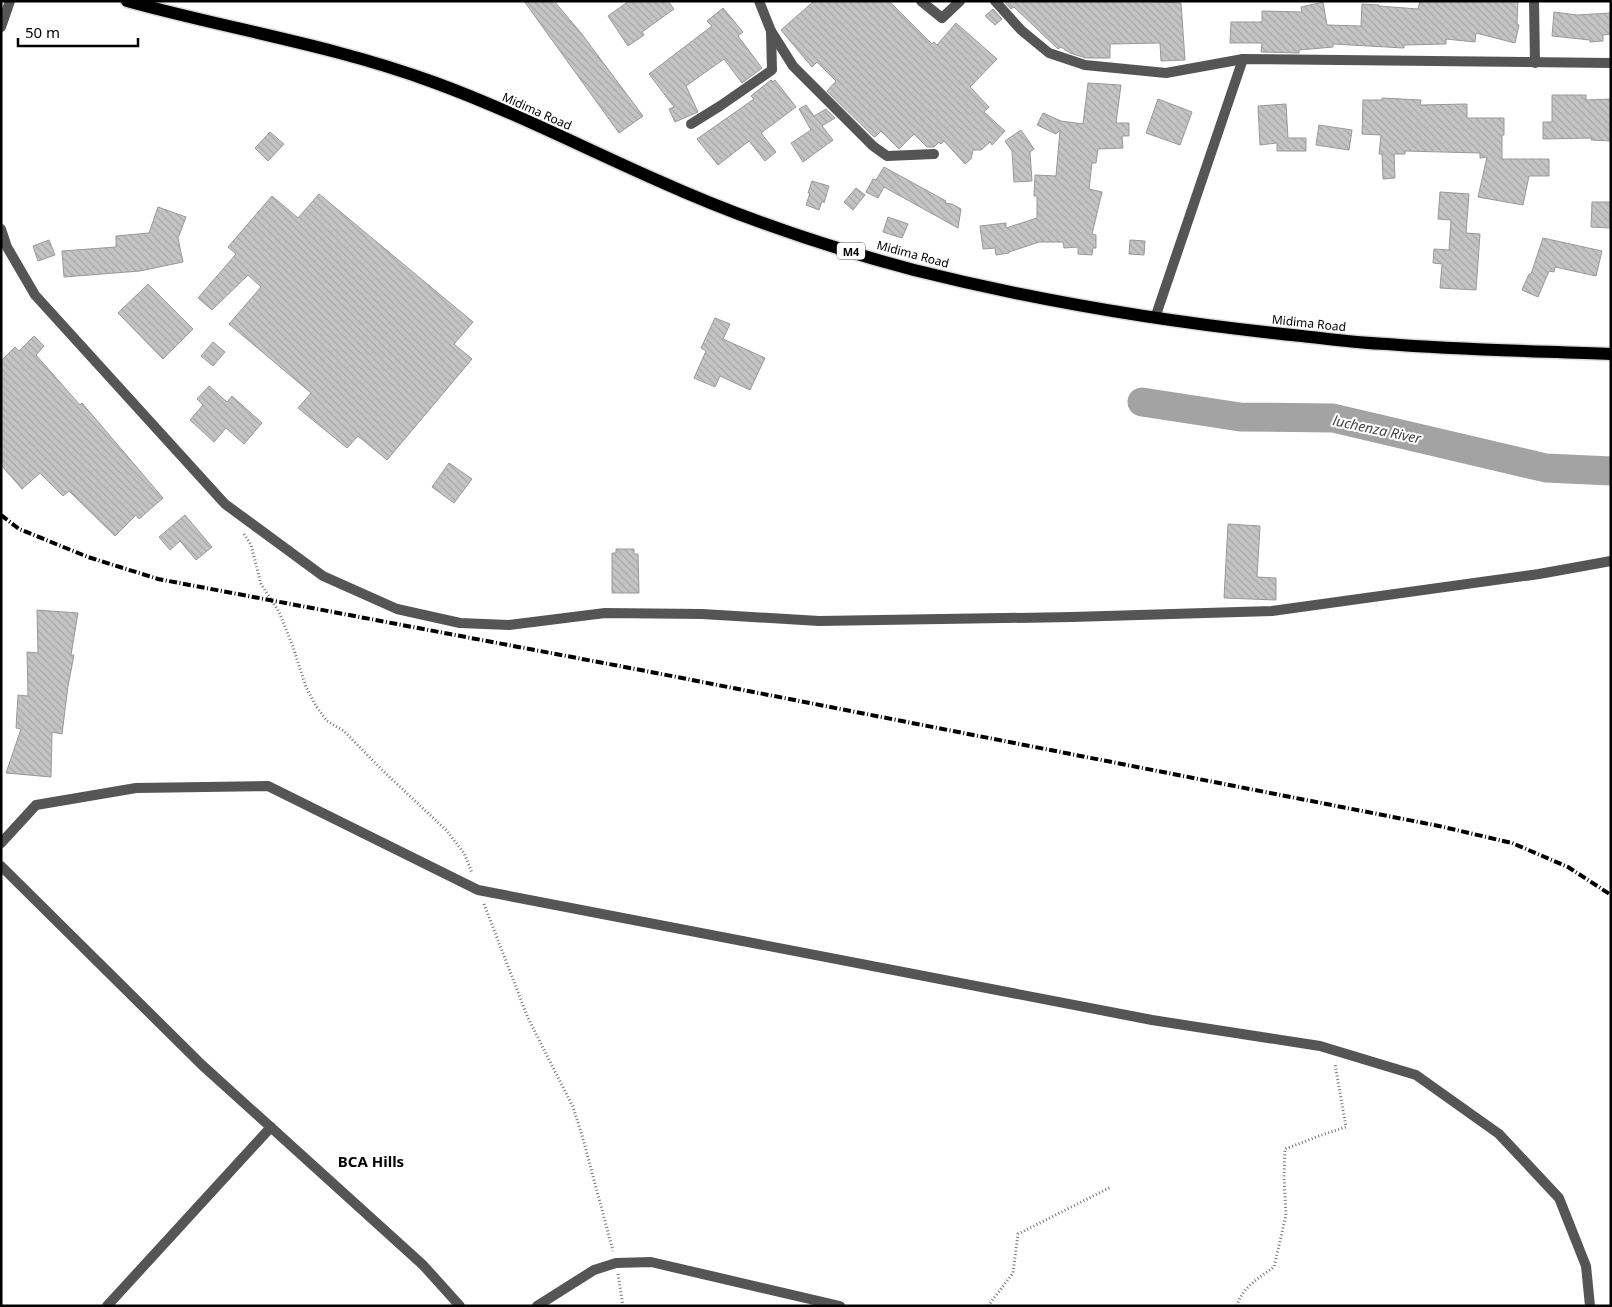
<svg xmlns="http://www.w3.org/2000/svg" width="1612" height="1307" font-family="'Noto Sans',sans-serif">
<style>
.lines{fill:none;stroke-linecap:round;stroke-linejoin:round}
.river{stroke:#a3a3a3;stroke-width:29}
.building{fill:url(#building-back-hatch);stroke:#999}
.primary-casing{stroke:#dbdbdb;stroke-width:15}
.path{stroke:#777;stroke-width:3;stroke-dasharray:1 2.5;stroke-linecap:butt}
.minor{stroke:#555;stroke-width:10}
.primary{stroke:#000;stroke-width:12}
.rail{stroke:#000;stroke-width:4;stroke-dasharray:8 2.5 1 2.5;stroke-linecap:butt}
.labels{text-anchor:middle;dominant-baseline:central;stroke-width:4;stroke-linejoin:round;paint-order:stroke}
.shield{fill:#fff;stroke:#4c4c4c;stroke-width:1}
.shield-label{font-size:11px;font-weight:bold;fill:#000}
.street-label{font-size:12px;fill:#000;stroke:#fff}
.water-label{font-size:14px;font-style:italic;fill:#444;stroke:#fff}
.quarter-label{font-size:15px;font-weight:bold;fill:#000;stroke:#fff}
</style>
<defs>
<pattern id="building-back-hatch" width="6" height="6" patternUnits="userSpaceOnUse" patternTransform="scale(1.25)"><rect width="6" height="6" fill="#c4c4c4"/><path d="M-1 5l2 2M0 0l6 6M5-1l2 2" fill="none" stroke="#a7a7a7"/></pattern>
</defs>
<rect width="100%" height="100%" fill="#fff"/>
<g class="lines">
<polyline class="river" points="1142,402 1240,417 1333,418 1546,468 1611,471"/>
</g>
<g class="building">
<polygon points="524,1 554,1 581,33 643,116 619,133"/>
<polygon points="629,1 668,1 674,9 642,32 644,35 628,46 608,16"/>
<polygon points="814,1 889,1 932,44 934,42 937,45 956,23 997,59 970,87 989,107 984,112 1005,131 992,145 990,142 981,150 973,150 971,159 965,164 944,141 941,144 939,142 934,147 927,147 914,134 899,149 881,131 875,137 873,136 827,91 836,81 817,62 812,67 781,30"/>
<polygon points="1004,1 1139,1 1181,3 1185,60 1161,61 1160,43 1110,44 1110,58 1086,58 1070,53 1061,47 1058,49 1014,7 1011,9"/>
<polygon points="1420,1 1518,1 1517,24 1519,25 1515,43 1476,33 1475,42 1446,39 1446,44 1404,45 1404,48 1333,44 1333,47 1299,50 1299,53 1261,52 1262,43 1230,43 1231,22 1262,22 1262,11 1302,12 1301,7 1323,2 1327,25 1361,26 1362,4 1379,5 1379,6 1418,9"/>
<polygon points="723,8 743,32 738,36 762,68 742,83 724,59 686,86 698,112 675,122 669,109 674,107 649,74 712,26 707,21"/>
<polygon points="993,9 1002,19 995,25 985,16"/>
<polygon points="1554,12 1577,15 1611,13 1611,34 1603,35 1603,41 1590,42 1590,40 1552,36"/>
<polygon points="771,80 773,82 775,80 796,107 761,133 776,152 765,161 749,141 718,165 697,139 754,99 751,96"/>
<polygon points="1088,83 1121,85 1116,123 1129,123 1129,136 1122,136 1123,148 1098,149 1096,163 1092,163 1089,189 1102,192 1092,234 1096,235 1096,248 1093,248 1092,255 1078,254 1078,247 1064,248 1063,242 1039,242 1009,252 1009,253 996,255 995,248 983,249 980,226 1006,223 1006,228 1037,218 1037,196 1034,196 1035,175 1056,176 1060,130 1056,134 1037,125 1043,113 1061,121 1083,124"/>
<polygon points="1552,95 1586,95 1586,100 1611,99 1611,141 1591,140 1592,138 1543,139 1543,122 1552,122"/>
<polygon points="1382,98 1421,100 1420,105 1467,104 1467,118 1504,118 1504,135 1502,135 1502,159 1549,159 1549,176 1529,176 1523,205 1478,197 1487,157 1480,158 1480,153 1405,151 1405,154 1394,154 1395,178 1383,179 1382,154 1379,154 1381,135 1362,134 1363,100 1382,100"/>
<polygon points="1158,99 1192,112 1180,145 1146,133"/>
<polygon points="1286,104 1288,138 1306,138 1306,151 1277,151 1277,143 1260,145 1258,106"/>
<polygon points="806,105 814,116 826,109 835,118 822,126 833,140 803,162 791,143 811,130 799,109"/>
<polygon points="1319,125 1352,130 1349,150 1316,145"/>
<polygon points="1021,130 1034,149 1030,152 1032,181 1014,182 1012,151 1005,141"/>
<polygon points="270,132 284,144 268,161 255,148"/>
<polygon points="884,167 946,201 945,203 952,204 961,209 958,228 884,187 878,198 866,192 873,179 876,180"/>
<polygon points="812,181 829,186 824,203 822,201 819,210 806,205 810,193 808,193"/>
<polygon points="856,188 865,195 853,210 844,202"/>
<polygon points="1440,192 1469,194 1466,233 1480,234 1476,290 1440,288 1442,264 1433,263 1434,249 1449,250 1451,220 1438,219"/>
<polygon points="319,194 473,322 454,344 472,359 387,460 358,436 347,448 298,408 311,393 229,324 261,287 248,275 212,310 198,298 236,254 228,247 272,196 298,218"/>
<polygon points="1592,202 1611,202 1611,228 1591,227"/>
<polygon points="158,207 186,217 178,238 183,262 140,271 64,277 62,251 116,247 116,236 149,233"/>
<polygon points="888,217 908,224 902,238 883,232"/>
<polygon points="1543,238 1602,251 1596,276 1555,267 1554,272 1549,271 1538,297 1522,290 1529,274 1531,274"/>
<polygon points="49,240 55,255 38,261 33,246"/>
<polygon points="1130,240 1145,241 1144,255 1129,254"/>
<polygon points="148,284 193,329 163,359 118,313"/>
<polygon points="715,318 730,324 723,339 765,358 750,390 720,376 715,387 694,378 706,351 701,348"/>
<polygon points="34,336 44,346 36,355 80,405 82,403 163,498 139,519 136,515 115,536 69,491 63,496 40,473 22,489 1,465 1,361 15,347 19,351"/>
<polygon points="213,342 225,352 213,366 201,356"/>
<polygon points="209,386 227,402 232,396 262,423 244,444 226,428 214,442 190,420 203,405 197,399"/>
<polygon points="449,463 472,479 454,503 432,487"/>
<polygon points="185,515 212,547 196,560 180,541 170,550 159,537"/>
<polygon points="1228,524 1260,526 1257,577 1276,578 1276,600 1224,598"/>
<polygon points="616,549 634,549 634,554 638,554 639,593 612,593 612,553 616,553"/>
<polygon points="37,610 78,613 71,655 74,655 68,686 62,734 52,732 51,777 6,773 21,729 16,728 18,695 28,696 27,652 38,653"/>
</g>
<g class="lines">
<defs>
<path id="primary" d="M 127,1 C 228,29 333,45 433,82 C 510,110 584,148 659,181 C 741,218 827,247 914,270 C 1042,302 1172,323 1302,336 C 1330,339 1359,343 1387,344 C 1461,350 1536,351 1611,354"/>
</defs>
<use href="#primary" class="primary-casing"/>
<g class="path">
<polyline points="244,534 251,545 261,584 279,612 293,647 306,687 316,706 327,721 344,731 380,768 446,830 464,853 472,873"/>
<polyline points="484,904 528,1018 573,1107 582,1135 613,1251"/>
<polyline points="618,1274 623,1306"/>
<polyline points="988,1306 1013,1273 1018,1234 1111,1187"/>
<path d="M 1237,1306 C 1242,1287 1259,1278 1274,1267 L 1286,1215 L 1284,1177 L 1285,1149 L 1319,1136 L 1346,1127 L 1335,1064"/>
</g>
<g class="minor">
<polyline points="921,1 942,18 960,1"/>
<polyline points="995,1 1021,30 1049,53 1085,65 1166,73 1243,59 1611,63"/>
<polyline points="1534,1 1535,63"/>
<polyline points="1,27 10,1"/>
<polyline points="771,31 793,66 873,146 887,156 934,154"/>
<polyline points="691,124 720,106 772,70 771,31 759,1"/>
<polyline points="1,229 7,247 35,295 225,504 323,576 397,609 460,623 509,625 605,613 702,614 819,621 1072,617 1272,611 1539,574 1611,561"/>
<polyline points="1155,318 1243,59"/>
<polyline points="1,843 36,805 136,788 268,786 478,890 1152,1020 1320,1046 1416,1075 1499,1134 1559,1198 1586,1266 1590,1306"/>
<polyline points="1,866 202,1065 423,1265 460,1306"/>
<polyline points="107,1306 271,1127"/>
<polyline points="537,1306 594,1270 616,1263 651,1262 840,1306"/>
</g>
<use href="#primary" class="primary"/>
<polyline class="rail" points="1,515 19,529 88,557 158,579 646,671 1439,826 1512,843 1568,867 1611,895"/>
</g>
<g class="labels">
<rect class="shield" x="837" y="242.5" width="28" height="17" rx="4"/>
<g class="shield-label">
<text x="851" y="251">M4</text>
</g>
<g class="street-label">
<text transform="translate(537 111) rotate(24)">Midima Road</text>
<text transform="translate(913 254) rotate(15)">Midima Road</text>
<text transform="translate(1309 323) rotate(6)">Midima Road</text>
</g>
<g class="water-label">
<text transform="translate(1377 429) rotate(12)">luchenza River</text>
</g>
<g class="quarter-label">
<text x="371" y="1161">BCA Hills</text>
</g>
</g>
<rect width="1612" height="1307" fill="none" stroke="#000000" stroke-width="5"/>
<path d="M18 38v8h120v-8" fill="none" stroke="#000000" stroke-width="2.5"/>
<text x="25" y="38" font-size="15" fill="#000000" stroke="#ffffff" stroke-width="4" paint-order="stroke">50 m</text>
</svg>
